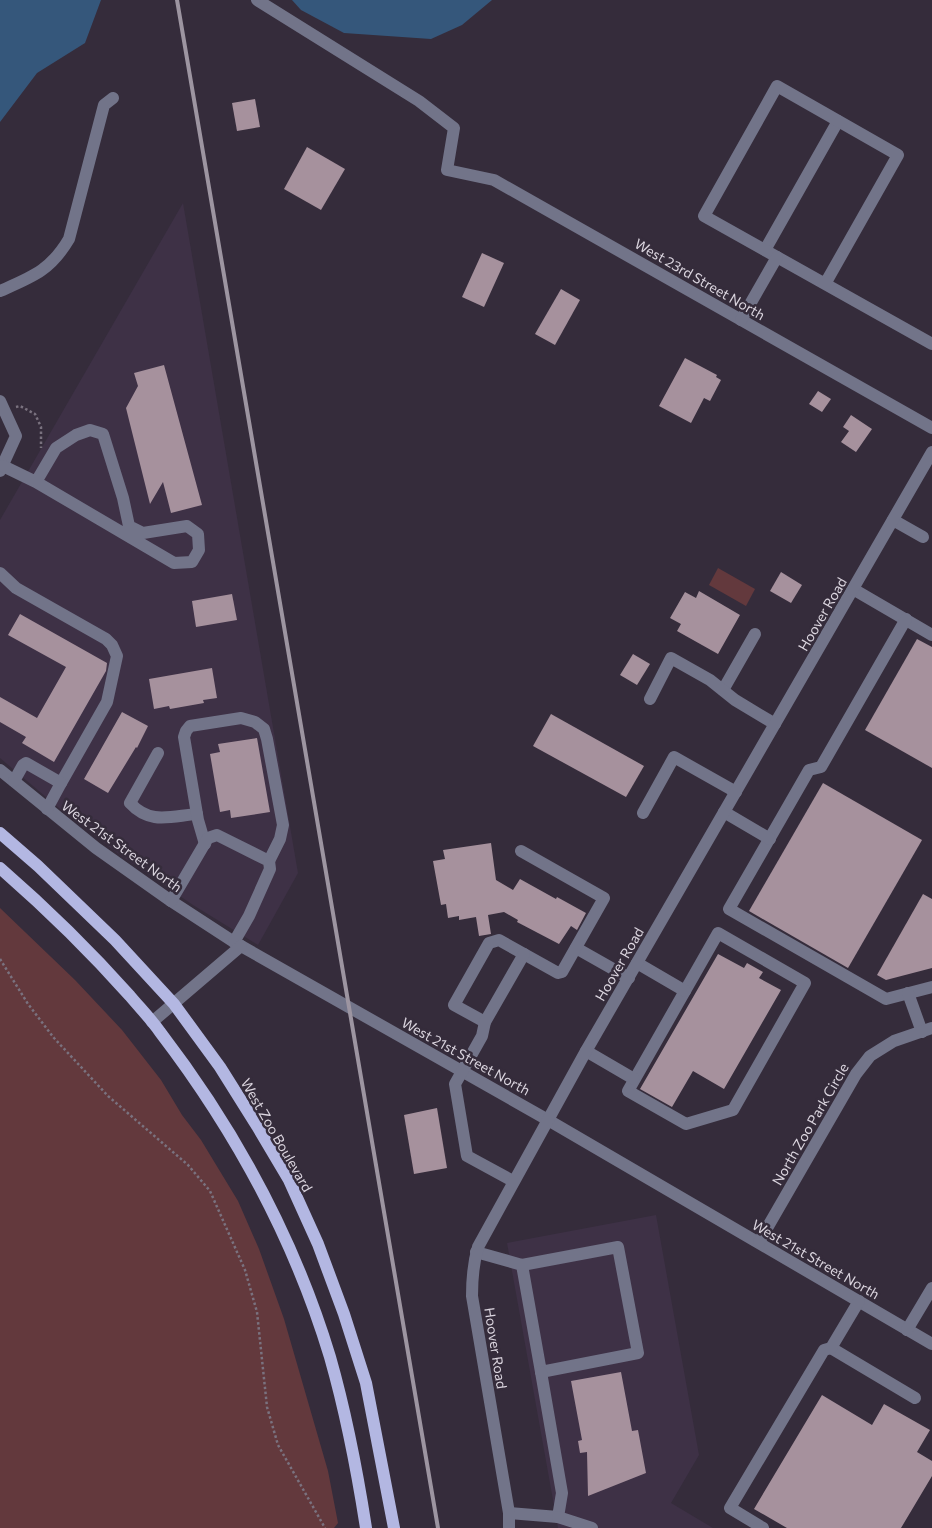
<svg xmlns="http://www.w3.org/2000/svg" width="932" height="1528" font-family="Commissioner,sans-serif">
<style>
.built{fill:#3e3146}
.green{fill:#63393d}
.water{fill:#35577b}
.building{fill:#a6919d}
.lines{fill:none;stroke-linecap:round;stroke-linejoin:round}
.path{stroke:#7a727f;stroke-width:2.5;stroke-dasharray:2.5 2.5;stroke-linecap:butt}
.minor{stroke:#727489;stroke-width:12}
.major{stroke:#b3b7e2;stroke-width:12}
.rail{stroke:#9d95a1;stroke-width:4}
.labels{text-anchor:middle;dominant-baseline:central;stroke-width:5;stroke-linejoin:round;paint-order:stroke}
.street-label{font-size:14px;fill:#dad4de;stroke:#352c3b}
</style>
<rect width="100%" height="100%" fill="#352c3b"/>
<g class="built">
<polygon points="183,203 298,873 258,945 193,905 120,855 66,814 0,758 0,520"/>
<polygon points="656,1215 699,1455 671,1503 713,1528 558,1528 507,1243"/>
</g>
<g class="green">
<polygon points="718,568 755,589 746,606 709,585"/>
<polygon points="0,908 75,980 122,1030 161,1080 182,1115 201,1140 238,1201 259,1249 284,1319 328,1471 338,1523 334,1528 0,1528"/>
</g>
<g class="water">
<polygon points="0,0 101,0 85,43 37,73 0,122"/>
<polygon points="292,0 492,0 462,25 431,39 344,33 301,10"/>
</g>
<g class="building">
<polygon points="255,99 260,127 237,131 232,103"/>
<polygon points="307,147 345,169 321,210 284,189"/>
<polygon points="482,253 504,263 484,307 462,297"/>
<polygon points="561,289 580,300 555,345 535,334"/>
<polygon points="685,358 717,375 716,377 721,380 710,401 704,398 691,423 659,406"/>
<polygon points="164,365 202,505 171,513 163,482 150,504 126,408 138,386 134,373"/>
<polygon points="818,391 831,399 822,412 809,404"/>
<polygon points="851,415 872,429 856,452 841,442 849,431 843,427"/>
<polygon points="781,572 802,585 791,603 770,591"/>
<polygon points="699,591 740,615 718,654 677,631 681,624 670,618 685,592 696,598"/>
<polygon points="232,594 237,620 196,627 192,601"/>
<polygon points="20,614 107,663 106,671 54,762 22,743 26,737 0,722 0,697 37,718 66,667 8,635"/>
<polygon points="917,639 932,647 932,768 865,730"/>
<polygon points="633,654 650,664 637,685 620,675"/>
<polygon points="212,668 217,698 203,700 204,703 170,709 169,706 154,709 149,679"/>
<polygon points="122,712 148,726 137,748 136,747 108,793 84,779"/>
<polygon points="551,714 644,766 626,797 533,746"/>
<polygon points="257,738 270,812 231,818 230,810 220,812 210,754 220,752 218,744"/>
<polygon points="823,783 922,840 848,968 749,911"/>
<polygon points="491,843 496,880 513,890 520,879 556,899 557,897 586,913 577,930 571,926 559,944 517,922 518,920 504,912 488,915 491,934 479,936 476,917 459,920 459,916 448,918 446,904 441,905 433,861 445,859 443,850"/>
<polygon points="923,894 932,899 932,968 886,980 877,975"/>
<polygon points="718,954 744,968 747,963 763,972 759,978 781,990 724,1089 693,1071 672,1107 640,1089"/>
<polygon points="437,1108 447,1168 414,1174 404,1115"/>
<polygon points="621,1372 632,1431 638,1430 646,1473 588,1496 587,1452 580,1453 578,1441 582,1440 571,1381"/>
<polygon points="822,1395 872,1425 884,1404 930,1430 917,1452 932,1461 932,1476 901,1528 787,1528 754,1509"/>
</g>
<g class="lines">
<g class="path">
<polyline points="16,407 20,406 35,414 41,427 41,448"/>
<polyline points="0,959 28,1004 54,1038 108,1096 188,1165 210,1191 245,1270 257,1312 267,1407 278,1445 325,1528"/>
</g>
<g class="minor">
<polyline points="257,0 419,101 454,128 447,170 494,180 932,428"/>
<polyline points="765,250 838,121"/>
<polyline points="825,284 898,155 777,86 704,216 932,344"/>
<path d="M 0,291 C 32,277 50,271 69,239 L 104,105 L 113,98"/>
<polyline points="741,320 777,257"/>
<polyline points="0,401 16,436 0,471"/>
<polyline points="3,466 36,482 174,563 192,562 199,550 198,534 187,526 143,533 129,526 123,498 103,434 90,430 76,435 56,448 36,482"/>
<polyline points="893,520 923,537"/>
<polyline points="0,573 16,588 106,639 112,645 117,656 107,702 61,783"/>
<polyline points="853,589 932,635"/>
<polyline points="906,619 821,767 809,770 729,909 886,999 932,987"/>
<polyline points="723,690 755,634"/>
<polyline points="650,699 671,658 710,680 735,700 775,724"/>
<path d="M 158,753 L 130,803 C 150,825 171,816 197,814"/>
<polyline points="0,770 96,848 171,901 234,942 548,1120 932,1344"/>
<polyline points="14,781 23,765 26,763 61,783 47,809"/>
<polyline points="724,812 770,839"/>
<polyline points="643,813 674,757 736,792"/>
<polyline points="205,844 198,820 184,737 186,731 190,726 241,718 255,722 264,729 267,739 283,825 280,839 269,861"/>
<polyline points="171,901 208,838 217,835 269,861 270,869 249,916 234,942"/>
<polygon points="718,933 805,983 733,1110 686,1124 628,1091"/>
<polyline points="576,948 629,978"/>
<polyline points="637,963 685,991"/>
<polyline points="908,993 922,1032"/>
<polyline points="152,1022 241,946"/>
<polyline points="485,1022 454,1005 489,943 499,940 558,973 562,972 604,898 521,851"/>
<polyline points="586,1051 634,1079"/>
<polyline points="513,1181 467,1156 455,1084 482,1036 485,1022 524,954"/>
<polyline points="759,1242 856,1074 870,1056 894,1041 932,1028"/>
<polyline points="476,1252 522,1265 618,1247 638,1353 541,1372 522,1265"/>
<polyline points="907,1330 932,1288"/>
<polyline points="831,1348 915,1398"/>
<polyline points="509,1513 558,1517 562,1493 541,1372"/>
<polyline points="558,1517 592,1528"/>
<path d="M 509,1528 L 509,1513 L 472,1296 C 472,1279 473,1264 478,1247 L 586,1051 L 932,452"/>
<polyline points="763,1528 730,1508 824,1350 831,1348 859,1301"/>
</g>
<g class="major">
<polyline points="0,833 38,866 115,940 174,1004 220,1067 257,1126 289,1180 318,1244 344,1314 366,1383 394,1528"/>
<path d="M 0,868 C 46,908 90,951 130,996 C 140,1008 151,1019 160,1032 C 235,1130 294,1238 330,1357 C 346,1413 357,1470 366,1528"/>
</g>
<polyline class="rail" points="177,0 438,1528"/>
</g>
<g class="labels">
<g class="street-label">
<text transform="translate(700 279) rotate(30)">West 23rd Street North</text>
<text transform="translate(822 614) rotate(-60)">Hoover Road</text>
<text transform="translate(122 846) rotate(36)">West 21st Street North</text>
<text transform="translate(619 964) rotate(-60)">Hoover Road</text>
<text transform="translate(466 1056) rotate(29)">West 21st Street North</text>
<text transform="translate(810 1124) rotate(-60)">North Zoo Park Circle</text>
<text transform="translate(277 1135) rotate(60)">West Zoo Boulevard</text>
<text transform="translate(816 1259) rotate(30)">West 21st Street North</text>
<text transform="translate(496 1348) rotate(81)">Hoover Road</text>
</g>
</g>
</svg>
